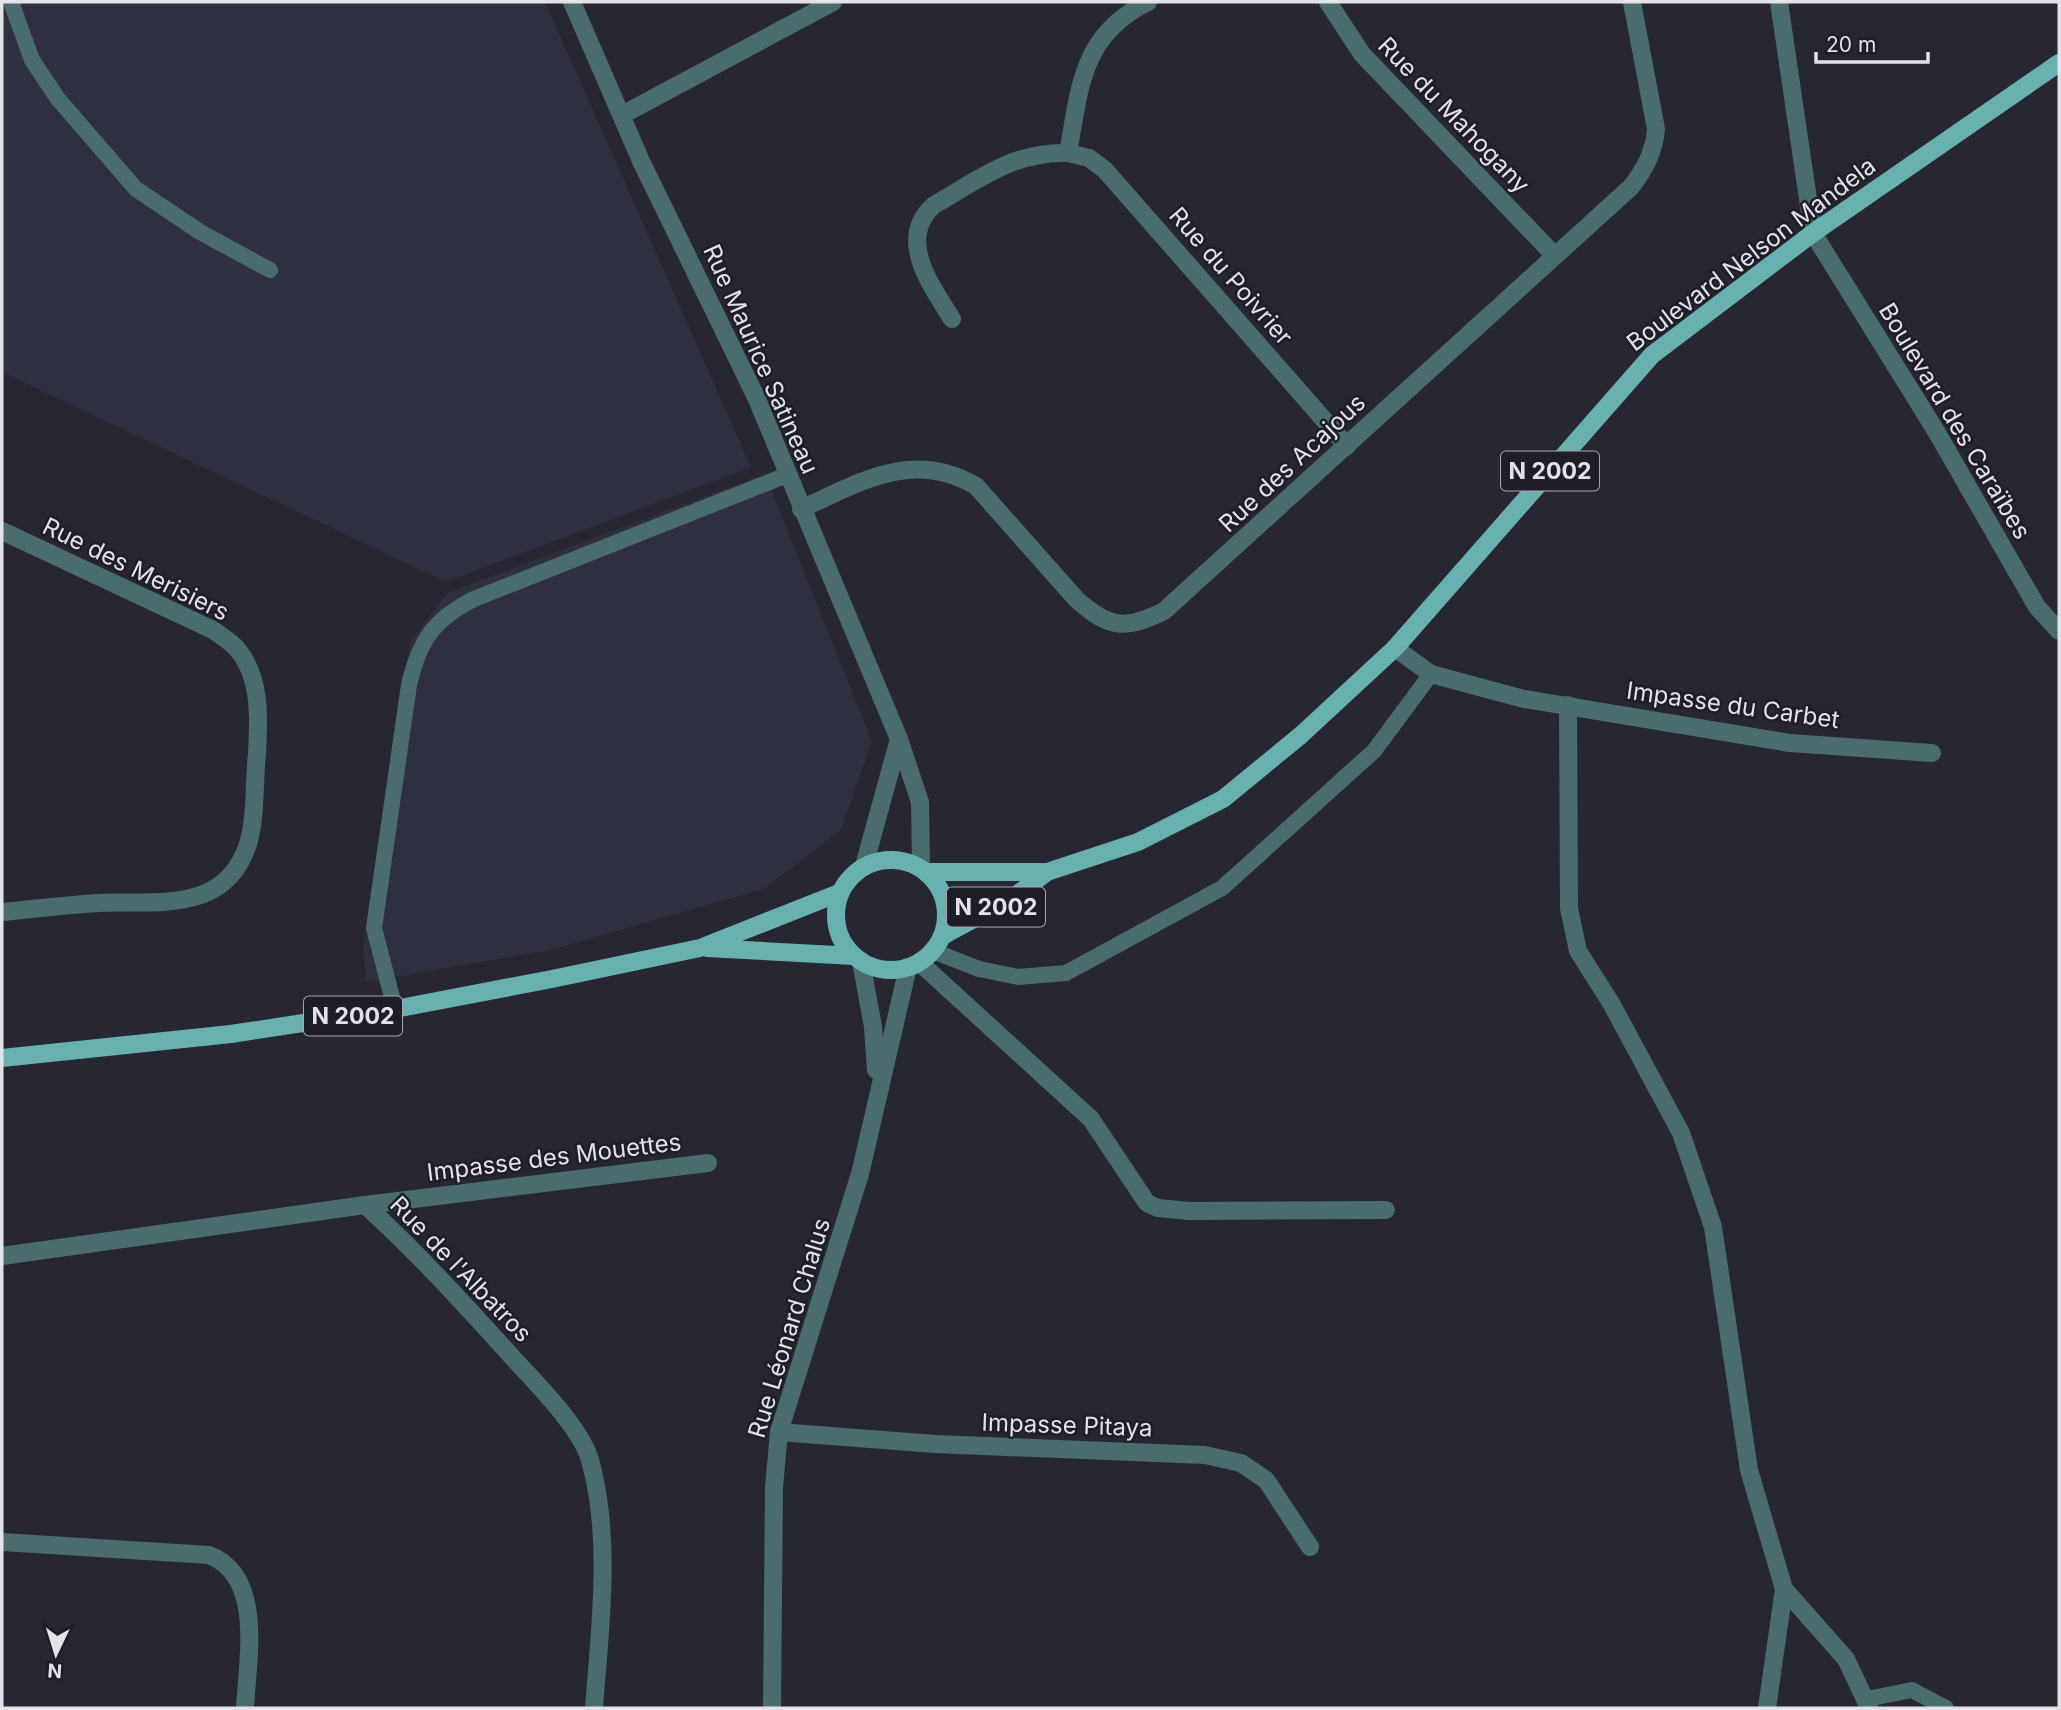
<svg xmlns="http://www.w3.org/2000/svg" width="2061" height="1710" font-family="Inter,sans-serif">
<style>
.built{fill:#2e303f}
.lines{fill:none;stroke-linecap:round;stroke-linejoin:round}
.service{stroke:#4b6c6c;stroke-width:16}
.minor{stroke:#4b6c6c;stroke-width:18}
.primary{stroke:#69b0b0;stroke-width:18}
.labels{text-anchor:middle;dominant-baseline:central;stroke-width:5;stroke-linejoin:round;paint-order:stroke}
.shield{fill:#1d1e26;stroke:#a7a8ae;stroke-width:2}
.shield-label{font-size:23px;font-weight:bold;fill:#e2e3e9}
.street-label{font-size:24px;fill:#e2e3e9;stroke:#1d1e26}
</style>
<rect width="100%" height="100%" fill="#262730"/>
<g class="built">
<polygon points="2,2 545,2 751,467 446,582 2,372"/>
<polygon points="765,474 872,741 841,830 764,889 550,950 366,982 363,946 410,642 447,593"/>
</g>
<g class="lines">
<g class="service">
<polyline points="11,2 32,60 58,99 136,189 200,232 270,270"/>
<polyline points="933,951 979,969 1018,977 1066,973 1222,888 1374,751 1431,674"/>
<path d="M 395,1009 L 374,928 L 409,685 C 419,641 434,619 474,599 L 787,475"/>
<polyline points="1867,1699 1912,1690 1946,1708"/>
</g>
<g class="minor">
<polyline points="572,2 641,161 756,397 899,739 920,802 921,868"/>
<polyline points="1328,2 1362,54 1554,255"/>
<polyline points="1779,2 1813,233 1936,431 2037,607 2059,631"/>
<polyline points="622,115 833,2"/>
<polyline points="1068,153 1089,158 1105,170 1347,446"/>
<path d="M 952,319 C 931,285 896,239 934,205 C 980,179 1014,151 1068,153 C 1080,87 1081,35 1148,2"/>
<path d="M 801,509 C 861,482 912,449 976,486 L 1077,600 C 1110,629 1126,630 1164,611 L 1631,187 C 1645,169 1654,152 1656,129 L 1632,2"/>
<path d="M 2,531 L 213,630 C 221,636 232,642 238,650 C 261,678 259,719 257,753 C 254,780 256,819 248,844 C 225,915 156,900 98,903 C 66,905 34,909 2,912"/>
<polyline points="1395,648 1431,674 1524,699 1790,743 1932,753"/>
<polyline points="1568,705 1569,908 1578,951 1611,1003 1681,1133 1713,1227 1749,1470 1784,1589 1767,1708"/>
<polyline points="864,866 899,739"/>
<polyline points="861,961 873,1027 876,1070"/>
<polyline points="919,962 1091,1119 1147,1203 1158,1208 1189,1211 1386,1210"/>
<polyline points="365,1205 708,1163"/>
<path d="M 2,1256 L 365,1205 C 418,1253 465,1305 513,1358 C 536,1383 581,1428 590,1460 C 612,1539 600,1627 594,1708"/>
<polyline points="779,1432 935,1444 1205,1455 1241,1463 1266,1480 1310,1547"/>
<path d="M 2,1542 L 209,1555 C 265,1576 247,1662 245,1708"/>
<polyline points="1784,1589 1846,1659 1869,1708"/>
<polyline points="772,1708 774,1487 779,1432 860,1174 908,967"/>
</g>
<g class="primary">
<circle cx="891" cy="915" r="55"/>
<polyline points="926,872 1047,872 1138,842 1223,799 1301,735 1395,648 1652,355 1813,233 2059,63"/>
<polyline points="942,936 1011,899 1047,872"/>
<polyline points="707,948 854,956"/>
<polyline points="2,1058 231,1034 395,1009 552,979 700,948 839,893"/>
</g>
</g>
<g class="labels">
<g class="shield">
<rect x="1501" y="451.5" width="98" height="39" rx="5"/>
<rect x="947" y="887.5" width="98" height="39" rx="5"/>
<rect x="304" y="996.5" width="98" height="39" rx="5"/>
</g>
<g class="shield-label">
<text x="1550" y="471">N 2002</text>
<text x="996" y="907">N 2002</text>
<text x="353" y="1016">N 2002</text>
</g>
<g class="street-label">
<text transform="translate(1454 115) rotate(46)">Rue du Mahogany</text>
<text transform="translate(1751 254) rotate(-37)">Boulevard Nelson Mandela</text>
<text transform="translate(1231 276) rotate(49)">Rue du Poivrier</text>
<text transform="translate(761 359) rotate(66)">Rue Maurice Satineau</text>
<text transform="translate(1955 421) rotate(59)">Boulevard des Caraïbes</text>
<text transform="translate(1292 463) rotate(-43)">Rue des Acajous</text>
<text transform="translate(136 569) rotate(26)">Rue des Merisiers</text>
<text transform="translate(1733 705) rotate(8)">Impasse du Carbet</text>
<text transform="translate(554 1157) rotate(-7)">Impasse des Mouettes</text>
<text transform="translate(461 1269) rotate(46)">Rue de l'Albatros</text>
<text transform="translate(789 1328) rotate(-73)">Rue Léonard Chalus</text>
<text transform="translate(1067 1425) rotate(2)">Impasse Pitaya</text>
</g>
</g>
<rect width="2061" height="1710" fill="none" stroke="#e2e3e9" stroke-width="7"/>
<g transform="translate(56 1654) rotate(184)" stroke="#1d1e26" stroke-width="5" paint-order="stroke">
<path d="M0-5L12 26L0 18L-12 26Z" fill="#e2e3e9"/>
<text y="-10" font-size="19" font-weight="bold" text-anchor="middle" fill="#e2e3e9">N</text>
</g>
<path d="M1816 52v10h112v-10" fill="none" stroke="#e2e3e9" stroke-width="3.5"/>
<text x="1826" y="52" font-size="21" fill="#e2e3e9" stroke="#1d1e26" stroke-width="5" paint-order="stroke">20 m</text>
</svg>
